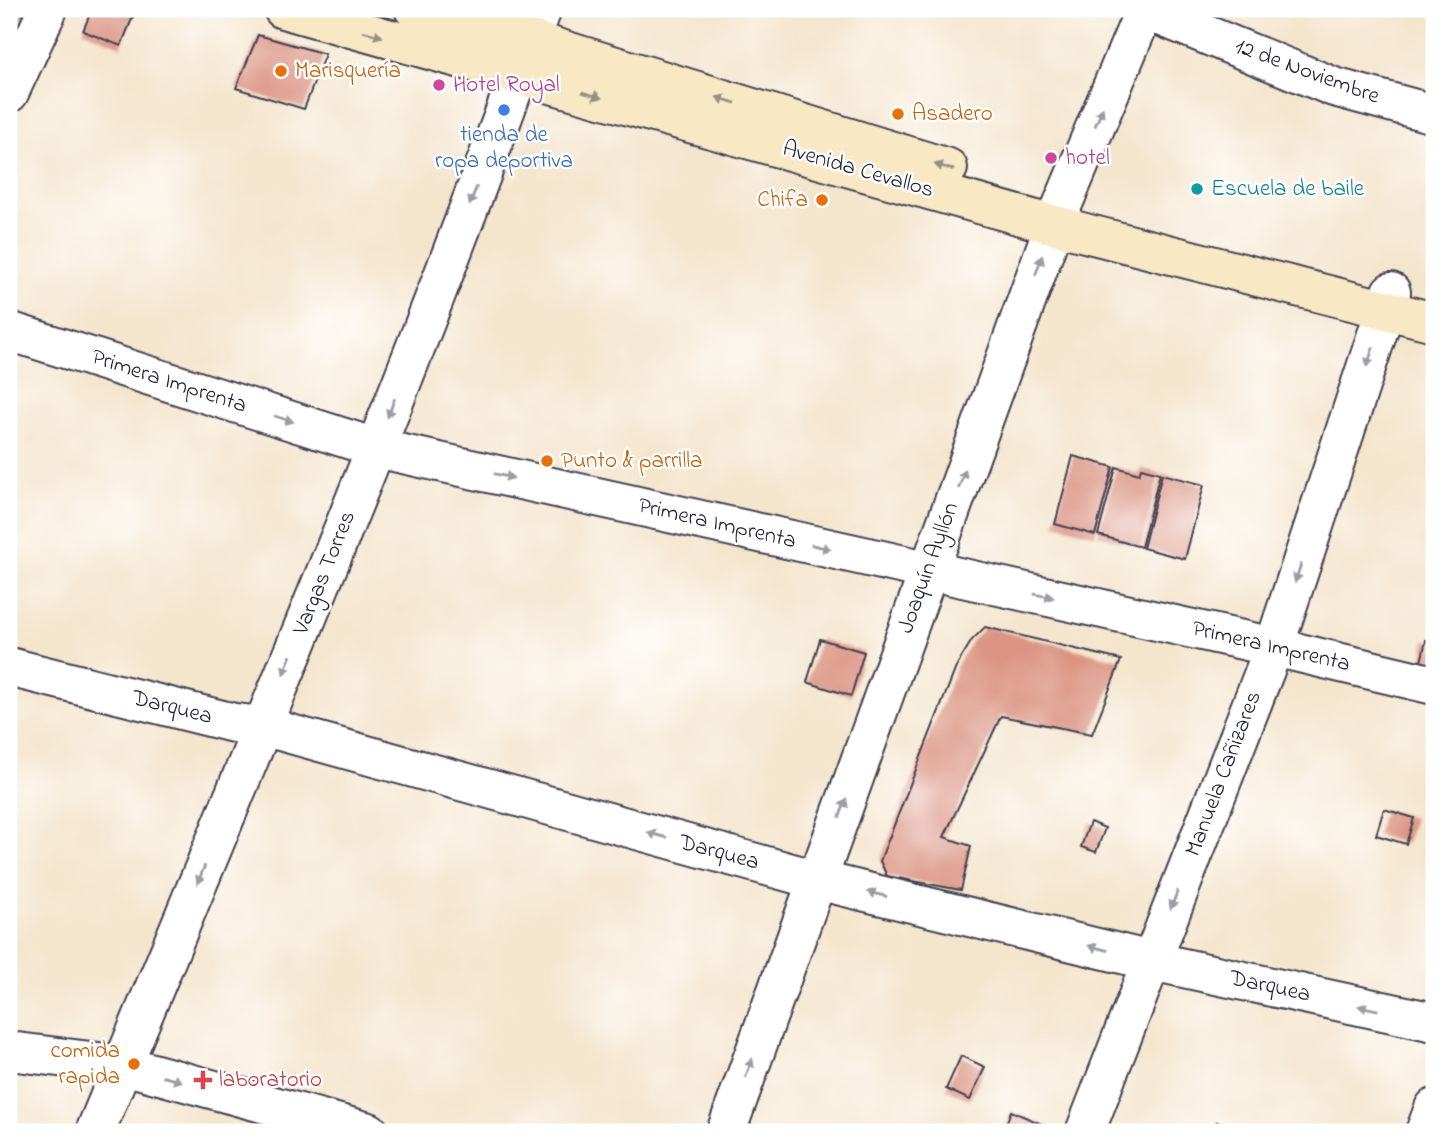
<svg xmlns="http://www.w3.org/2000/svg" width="1443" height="1141" font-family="'Indie Flower',sans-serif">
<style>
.building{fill:#dc9584}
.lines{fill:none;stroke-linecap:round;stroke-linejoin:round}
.minor-casing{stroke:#423f51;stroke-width:42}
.tertiary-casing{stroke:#423f51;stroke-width:42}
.secondary-casing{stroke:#423f51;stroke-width:42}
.minor{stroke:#fff;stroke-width:38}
.tertiary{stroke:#fff;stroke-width:38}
.secondary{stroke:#f8e8c3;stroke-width:38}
.oneway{fill:#988f86}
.oneway2{fill:#9c9ca7}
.food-dot{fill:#e8710a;stroke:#fff;stroke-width:2.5}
.hotel-dot{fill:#d1479c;stroke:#fff;stroke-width:2.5}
.shop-dot{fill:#3f7fe0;stroke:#fff;stroke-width:2.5}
.culture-dot{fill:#0f9aa8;stroke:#fff;stroke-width:2.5}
.health-dot{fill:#e0444e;stroke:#fff;stroke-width:2.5}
.labels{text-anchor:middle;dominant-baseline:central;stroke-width:5;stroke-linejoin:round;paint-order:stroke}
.food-label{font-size:23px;fill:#c56008;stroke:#fff;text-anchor:start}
.street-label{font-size:23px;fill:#22223b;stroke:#fff}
.hotel-label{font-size:23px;fill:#b23c85;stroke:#fff;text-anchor:start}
.shop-label{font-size:23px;fill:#366cbe;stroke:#fff}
.culture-label{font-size:23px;fill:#0d838f;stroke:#fff;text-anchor:start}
.health-label{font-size:23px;fill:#be3a42;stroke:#fff;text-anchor:start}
</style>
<rect width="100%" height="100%" fill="#fff"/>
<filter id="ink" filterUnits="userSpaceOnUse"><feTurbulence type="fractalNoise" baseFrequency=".0143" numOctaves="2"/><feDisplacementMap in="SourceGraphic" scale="14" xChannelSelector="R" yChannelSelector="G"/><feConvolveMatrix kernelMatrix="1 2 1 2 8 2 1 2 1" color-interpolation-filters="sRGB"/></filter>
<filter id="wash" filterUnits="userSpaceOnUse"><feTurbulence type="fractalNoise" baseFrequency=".00686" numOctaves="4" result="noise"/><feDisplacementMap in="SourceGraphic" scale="28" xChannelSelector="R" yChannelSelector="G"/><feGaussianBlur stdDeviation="1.57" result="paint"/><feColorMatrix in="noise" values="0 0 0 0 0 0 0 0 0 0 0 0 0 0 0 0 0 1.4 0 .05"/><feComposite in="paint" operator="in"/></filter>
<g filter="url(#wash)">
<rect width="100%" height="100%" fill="#f4e5cd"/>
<g id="blocks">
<g class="building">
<polygon points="9,9 40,9 9,86"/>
<polygon points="92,9 136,9 121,46 83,31"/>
<polygon points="258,35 325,54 304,109 236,88"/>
<polygon points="1073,456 1113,467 1095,535 1055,524"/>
<polygon points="1116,467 1139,474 1141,468 1160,473 1141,547 1098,535"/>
<polygon points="1162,474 1204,485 1185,559 1143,548"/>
<polygon points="985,627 1121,660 1092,734 1001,716 944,837 971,846 961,890 887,876 880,861 957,665 972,640"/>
<polygon points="820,639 864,652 851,696 807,682"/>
<polygon points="1426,640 1434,643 1434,665 1421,662"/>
<polygon points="1384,809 1414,818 1406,844 1376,835"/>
<polygon points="1090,822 1105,828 1096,852 1081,847"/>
<polygon points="961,1056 985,1067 970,1100 946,1089"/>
<polygon points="1011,1111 1044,1125 1041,1132 1003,1132"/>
<polygon points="1217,1122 1229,1128 1227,1132 1213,1132"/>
</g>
</g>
</g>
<g filter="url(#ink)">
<use href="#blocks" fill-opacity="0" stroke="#423f51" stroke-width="2"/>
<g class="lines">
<defs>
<g id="minor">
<polyline points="9,93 48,9"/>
<polyline points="9,331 376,448 1274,647 1434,685"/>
<polyline points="9,667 234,723 262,726 817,880 1151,961 1434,1022"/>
<path d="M 95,1132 C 248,760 407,389 542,9"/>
<polyline points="726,1132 1054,225 1145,9"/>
<polyline points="1085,1132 1274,647 1391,292"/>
<polyline points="1425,1132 1434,1108"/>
</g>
<g id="tertiary">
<polyline points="1143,9 1334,87 1434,114"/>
<polyline points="9,1051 123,1065 369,1132"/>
</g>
<g id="secondary">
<polyline points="283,9 1054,225 1434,322"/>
<polyline points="414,9 531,40 948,168"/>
</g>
</defs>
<use href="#minor" class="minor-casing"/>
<use href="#tertiary" class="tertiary-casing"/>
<use href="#secondary" class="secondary-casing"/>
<use href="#minor" class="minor"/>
<use href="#tertiary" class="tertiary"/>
<use href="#secondary" class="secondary"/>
</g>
<defs><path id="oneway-solid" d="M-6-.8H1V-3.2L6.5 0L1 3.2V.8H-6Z" transform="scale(1.75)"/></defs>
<g class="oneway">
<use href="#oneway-solid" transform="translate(373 34) rotate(16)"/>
<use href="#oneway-solid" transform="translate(592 95) rotate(16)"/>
<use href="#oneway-solid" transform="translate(726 100) rotate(-163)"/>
<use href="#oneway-solid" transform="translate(944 167) rotate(-163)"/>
</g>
<g class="oneway2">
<use href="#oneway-solid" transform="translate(1099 117) rotate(-67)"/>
<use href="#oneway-solid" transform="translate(473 196) rotate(111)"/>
<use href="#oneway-solid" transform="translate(1039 265) rotate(-70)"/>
<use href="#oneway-solid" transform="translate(1370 357) rotate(108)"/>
<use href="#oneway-solid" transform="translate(391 408) rotate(111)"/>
<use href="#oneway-solid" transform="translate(284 419) rotate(18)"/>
<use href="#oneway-solid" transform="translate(504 476) rotate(13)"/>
<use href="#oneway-solid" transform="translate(962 479) rotate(-70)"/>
<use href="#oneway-solid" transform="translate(821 547) rotate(13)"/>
<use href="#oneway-solid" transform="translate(1298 573) rotate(108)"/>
<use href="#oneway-solid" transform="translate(1044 596) rotate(12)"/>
<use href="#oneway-solid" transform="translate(287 665) rotate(112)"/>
<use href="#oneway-solid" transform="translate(843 808) rotate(-70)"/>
<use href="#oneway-solid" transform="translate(657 835) rotate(-165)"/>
<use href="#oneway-solid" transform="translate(201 875) rotate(112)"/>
<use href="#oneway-solid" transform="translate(877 894) rotate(-166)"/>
<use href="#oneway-solid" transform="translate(1174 900) rotate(111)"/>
<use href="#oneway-solid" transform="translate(1098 948) rotate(-166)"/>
<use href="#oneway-solid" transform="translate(1368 1008) rotate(-168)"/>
<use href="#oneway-solid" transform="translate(749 1068) rotate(-70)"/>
<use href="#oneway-solid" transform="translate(172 1079) rotate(15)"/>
</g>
</g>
<g class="food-dot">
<circle cx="281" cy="71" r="7"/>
<circle cx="898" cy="114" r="7"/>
<circle cx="822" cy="200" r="7"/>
<circle cx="547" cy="461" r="7"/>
<circle cx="134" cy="1064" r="7"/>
</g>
<g class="hotel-dot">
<circle cx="439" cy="85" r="7"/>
<circle cx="1051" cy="158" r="7"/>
</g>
<circle class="shop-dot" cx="504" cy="110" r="7"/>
<circle class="culture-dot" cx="1197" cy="189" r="7"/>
<path class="health-dot" d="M199.5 1069.5h7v7h7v7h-7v7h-7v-7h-7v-7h7z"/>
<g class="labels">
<g class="food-label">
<text x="295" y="71">Marisquería</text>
<text x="912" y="114">Asadero</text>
<text x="808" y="200" text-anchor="end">Chifa</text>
<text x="561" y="461">Punto &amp; parrilla</text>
<text x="120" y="1051" text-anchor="end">comida<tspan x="120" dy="26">rapida</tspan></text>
</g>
<g class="street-label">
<text transform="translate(1307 72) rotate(20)">12 de Noviembre</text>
<text transform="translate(858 170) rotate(16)">Avenida Cevallos</text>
<text transform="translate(169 382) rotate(18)">Primera Imprenta</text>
<text transform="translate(717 524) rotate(13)">Primera Imprenta</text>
<text transform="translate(929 568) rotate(-70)">Joaquín Ayllón</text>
<text transform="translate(325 573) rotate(-68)">Vargas Torres</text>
<text transform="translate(1271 647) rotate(13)">Primera Imprenta</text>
<text transform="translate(172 708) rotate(14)">Darquea</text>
<text transform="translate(1224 774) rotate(-69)">Manuela Cañizares</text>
<text transform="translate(719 853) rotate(15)">Darquea</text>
<text transform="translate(1270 987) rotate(12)">Darquea</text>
</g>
<g class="hotel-label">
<text x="453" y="85">Hotel Royal</text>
<text x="1065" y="158">hotel</text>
</g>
<g class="shop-label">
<text x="504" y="135">tienda de<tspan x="504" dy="26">ropa deportiva</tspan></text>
</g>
<g class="culture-label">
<text x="1211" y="189">Escuela de baile</text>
</g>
<g class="health-label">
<text x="219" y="1080">laboratorio</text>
</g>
</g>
<rect width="1443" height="1141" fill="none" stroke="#fff" stroke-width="35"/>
</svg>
